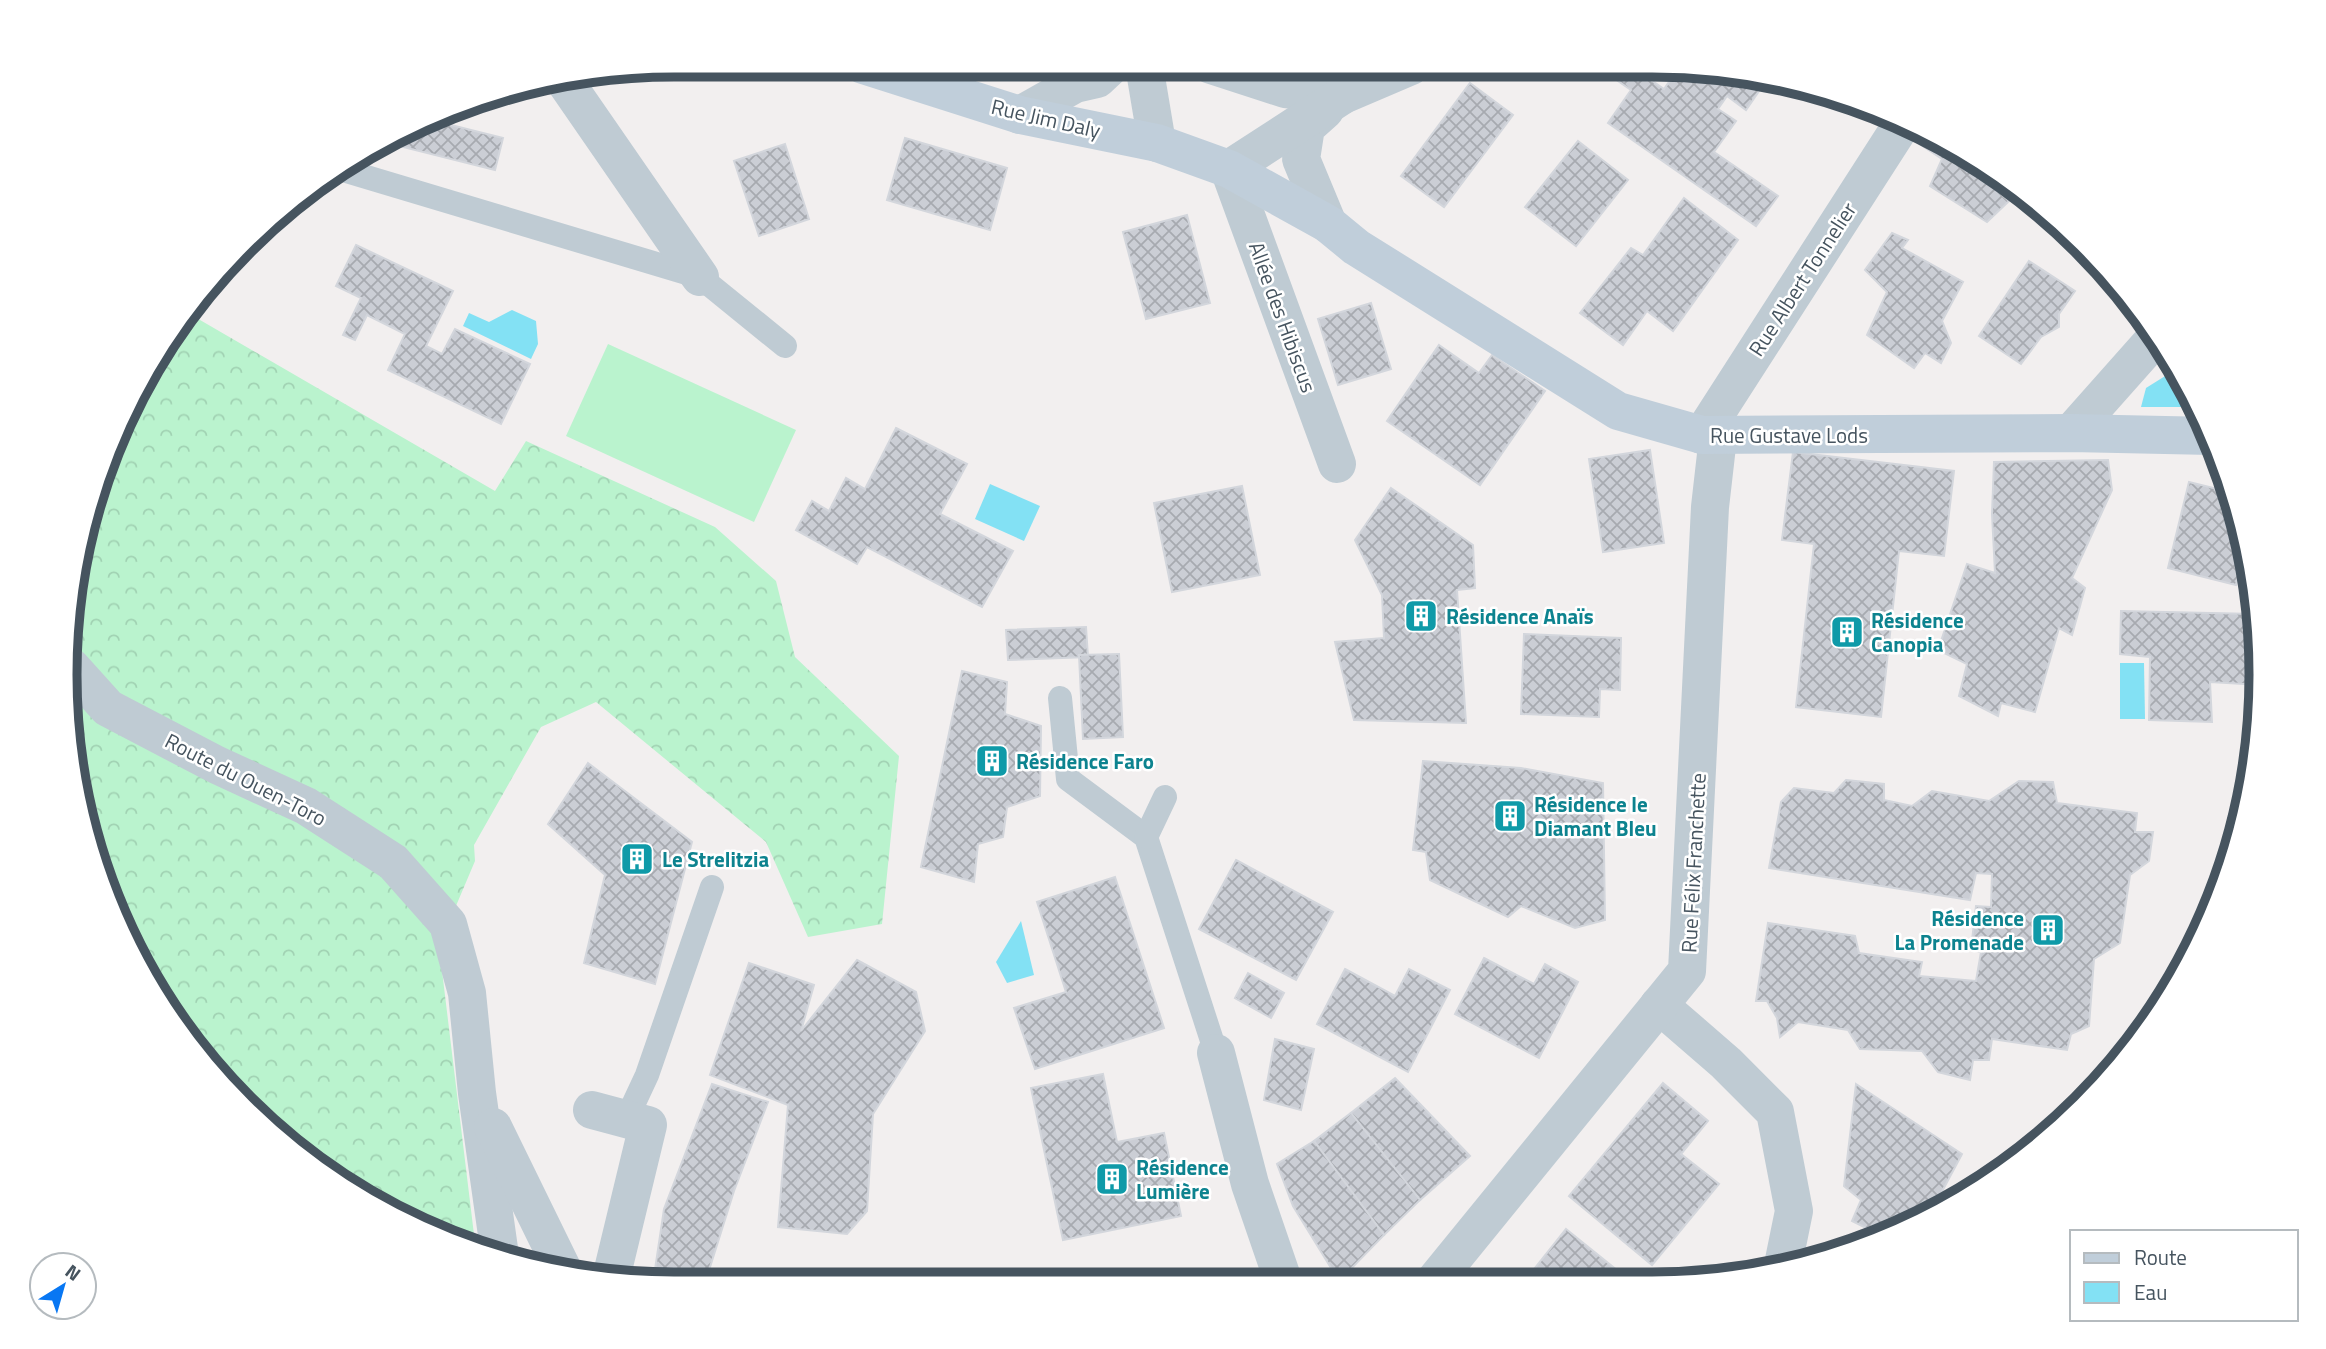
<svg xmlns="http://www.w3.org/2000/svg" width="2326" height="1349" font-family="'Titillium Web',sans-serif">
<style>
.forest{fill:url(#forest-crowns)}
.pitch{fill:#baf3ce}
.water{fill:#83e1f4}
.building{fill:url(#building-cross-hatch);stroke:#d3d6dc;stroke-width:2}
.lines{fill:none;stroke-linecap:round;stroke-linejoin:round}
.lane{stroke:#bfcbd3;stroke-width:24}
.street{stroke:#bfcbd3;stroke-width:38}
.secondary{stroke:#c0ceda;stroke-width:38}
.labels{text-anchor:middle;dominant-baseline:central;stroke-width:5;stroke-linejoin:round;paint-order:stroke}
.street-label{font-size:21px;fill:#46545f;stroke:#fff}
.culture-label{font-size:21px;font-weight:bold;fill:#0d838f;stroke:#fff;text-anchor:start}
.rim{fill:none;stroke:#46545f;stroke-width:9}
</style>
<defs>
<pattern id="forest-crowns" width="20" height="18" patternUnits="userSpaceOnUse" patternTransform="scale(1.75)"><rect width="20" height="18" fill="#baf3ce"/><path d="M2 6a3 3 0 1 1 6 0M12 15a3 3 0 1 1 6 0" fill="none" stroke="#a1d2b3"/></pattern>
<pattern id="building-cross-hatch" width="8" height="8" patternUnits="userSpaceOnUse" patternTransform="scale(1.75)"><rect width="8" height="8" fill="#cbced5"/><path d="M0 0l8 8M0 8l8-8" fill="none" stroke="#a7aab0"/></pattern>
</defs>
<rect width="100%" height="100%" fill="#f2efef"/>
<polygon class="forest" points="188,313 495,491 526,441 715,527 776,581 795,657 899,756 882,924 808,937 766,842 596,702 541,727 474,845 475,861 439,946 476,1251 336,1182 216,1076 111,907 66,714 86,516 168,335"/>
<polygon class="pitch" points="608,344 796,430 754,522 566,436"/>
<g class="water">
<polygon points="512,310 536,321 538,344 531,359 463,326 469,313 489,322"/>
<polygon points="2170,373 2179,380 2185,391 2181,407 2141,407 2146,388"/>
<polygon points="990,484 1040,506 1024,541 975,519"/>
<polygon points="2120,663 2144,663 2145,719 2120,719"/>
<polygon points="1021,921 1034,975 1007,983 996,962"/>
</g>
<g class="building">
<polygon points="1596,66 1631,66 1664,89 1680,66 1766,81 1746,110 1727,96 1718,109 1736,121 1714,152 1778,196 1756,226 1608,123 1631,90"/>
<polygon points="1470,83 1513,115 1444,207 1401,176"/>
<polygon points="435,121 503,138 495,170 391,144"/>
<polygon points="1926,136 1990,167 2001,176 1993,187 2009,201 1987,222 1930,186 1942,159 1921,145"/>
<polygon points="905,138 1007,168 990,230 887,200"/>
<polygon points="1578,141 1628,180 1576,246 1525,207"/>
<polygon points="785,144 809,219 759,236 734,161"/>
<polygon points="1684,198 1738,240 1673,331 1647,311 1623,345 1580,313 1631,248 1643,255"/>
<polygon points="1187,215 1210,303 1146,319 1123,232"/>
<polygon points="1892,233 1908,240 1902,248 1963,282 1942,321 1951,343 1941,363 1925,353 1914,368 1867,335 1887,292 1865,270"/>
<polygon points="356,245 453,291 426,346 442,354 455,329 530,364 501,424 388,370 405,334 367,315 355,340 343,335 361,298 336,286"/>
<polygon points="2029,261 2075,291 2059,314 2059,327 2041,337 2021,364 1979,336"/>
<polygon points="1371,303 1391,369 1338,385 1318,319"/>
<polygon points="1439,345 1479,373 1492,355 1545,391 1480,485 1387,421"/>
<polygon points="896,428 967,464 940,514 1013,551 982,607 867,547 857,564 796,530 812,501 829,511 846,478 865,489"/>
<polygon points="1650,450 1664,543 1603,552 1589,459"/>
<polygon points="1793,452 1954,471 1944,556 1899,551 1881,717 1796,707 1814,544 1782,540"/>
<polygon points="2108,460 2112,490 2072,578 2085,588 2072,635 2059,628 2035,712 2001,703 1998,716 1959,696 1967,664 1938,650 1967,564 1995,573 1992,514 1994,462"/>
<polygon points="2189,482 2230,492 2246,544 2236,585 2168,568"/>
<polygon points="1242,486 1260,575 1172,592 1154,503"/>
<polygon points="1391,488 1473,545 1475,588 1457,590 1466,723 1354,720 1335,642 1384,638 1382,595 1355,540"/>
<polygon points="2121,611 2255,614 2260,685 2210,682 2212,722 2149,720 2150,657 2120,654"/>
<polygon points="1086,627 1088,657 1008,660 1006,630"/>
<polygon points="1524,634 1621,638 1620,690 1600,689 1599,717 1521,714"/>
<polygon points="1119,654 1123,737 1083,739 1079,655"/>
<polygon points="962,671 1007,682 1005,714 1041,726 1040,796 1007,807 1003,837 978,844 974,882 921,867"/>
<polygon points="1423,761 1521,768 1603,783 1605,920 1575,928 1521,906 1508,917 1430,880 1426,852 1413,850"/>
<polygon points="588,763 692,842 655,984 584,963 605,875 548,824"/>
<polygon points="1846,780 1884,784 1884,800 1912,806 1932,791 1989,801 2019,781 2053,782 2057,803 2137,813 2135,832 2153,832 2149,861 2130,875 2120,943 2094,959 2089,1026 2071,1034 2067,1050 1992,1039 1989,1060 1973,1060 1970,1080 1938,1072 1922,1051 1860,1049 1848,1030 1798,1022 1780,1037 1777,1018 1767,1001 1756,1001 1768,923 1855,936 1859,953 1922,962 1919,976 1976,981 1981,952 1971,949 1976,906 1991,907 1992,874 1976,873 1970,900 1769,868 1781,802 1794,788 1834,793"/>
<polygon points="1236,860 1333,912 1296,980 1199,929"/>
<polygon points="1115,877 1164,1028 1035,1069 1014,1008 1066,992 1037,902"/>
<polygon points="1484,958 1534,984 1545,964 1578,982 1539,1058 1455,1014"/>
<polygon points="857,960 916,992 925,1031 873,1114 867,1211 847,1234 778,1227 788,1105 710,1075 749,963 814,985 801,1031"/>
<polygon points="1345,969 1395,996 1409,969 1450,990 1408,1072 1317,1024"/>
<polygon points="1248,973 1284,993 1271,1018 1235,998"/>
<polygon points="1275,1039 1314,1049 1301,1110 1264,1100"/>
<polygon points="1103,1074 1117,1142 1164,1133 1181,1216 1063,1240 1031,1088"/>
<polygon points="1395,1078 1470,1156 1420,1200 1351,1113"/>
<polygon points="1663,1083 1708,1121 1681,1154 1719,1184 1652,1265 1569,1196"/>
<polygon points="712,1084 768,1102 734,1191 705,1283 653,1283 664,1209"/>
<polygon points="1856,1084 1962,1154 1930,1214 1882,1236 1852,1221 1861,1200 1844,1186"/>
<polygon points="1351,1113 1420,1200 1384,1235 1314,1141"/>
<polygon points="1314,1141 1384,1235 1339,1281 1293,1206 1277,1164"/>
<polygon points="1566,1229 1633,1283 1523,1283"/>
</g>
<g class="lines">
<g class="lane">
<polyline points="343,170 700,277 785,346"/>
<polyline points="1060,698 1068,779 1146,837 1216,1053"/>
<polyline points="1146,837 1165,797"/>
<polyline points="626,1120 647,1075 712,887"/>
</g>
<g class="street">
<polyline points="1144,65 1157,143"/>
<polyline points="1211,65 1285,89 1343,95"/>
<polyline points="566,83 700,277"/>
<polyline points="1325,110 1306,127 1301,159 1328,224"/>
<polyline points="1020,115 1075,84 1097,79 1112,65"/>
<polyline points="2071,433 2158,335"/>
<polyline points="1702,435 1902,124"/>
<polyline points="1337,464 1229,169 1343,95 1411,66"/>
<polyline points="71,667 108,708 217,765 306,806 393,862 448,924 467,993 477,1093 500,1256"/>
<polyline points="1659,1005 1726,1063 1775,1112 1794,1211 1783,1265"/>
<polyline points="1216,1053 1250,1184 1284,1283"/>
<polyline points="592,1110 648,1125 611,1278"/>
<polyline points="493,1127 562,1268"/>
<polyline points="1433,1283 1687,971 1710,507 1718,437"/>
</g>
<polyline class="secondary" points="863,65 1020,115 1157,143 1229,169 1328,224 1356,247 1618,411 1702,435 2071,433 2212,436"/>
</g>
<defs>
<symbol id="building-square" viewBox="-11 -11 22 22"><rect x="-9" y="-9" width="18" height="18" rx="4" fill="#0f9aa8" stroke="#fff"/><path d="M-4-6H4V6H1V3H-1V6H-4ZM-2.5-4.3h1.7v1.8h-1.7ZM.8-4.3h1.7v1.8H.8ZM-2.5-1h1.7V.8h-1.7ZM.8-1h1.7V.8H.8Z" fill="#fff"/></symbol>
</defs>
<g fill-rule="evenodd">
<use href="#building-square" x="1402" y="597" width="38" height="38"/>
<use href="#building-square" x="1828" y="613" width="38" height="38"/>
<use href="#building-square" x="973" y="742" width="38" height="38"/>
<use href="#building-square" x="1491" y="797" width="38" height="38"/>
<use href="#building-square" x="618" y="840" width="38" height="38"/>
<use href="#building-square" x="2029" y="911" width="38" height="38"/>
<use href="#building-square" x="1093" y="1160" width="38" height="38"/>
</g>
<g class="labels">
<g class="street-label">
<text transform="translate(1046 118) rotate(13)">Rue Jim Daly</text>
<text transform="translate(1802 279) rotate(-57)">Rue Albert Tonnelier</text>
<text transform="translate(1283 317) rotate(70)">Allée des Hibiscus</text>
<text x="1789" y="435">Rue Gustave Lods</text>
<text transform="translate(246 779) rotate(27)">Route du Ouen-Toro</text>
<text transform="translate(1693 863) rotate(-87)">Rue Félix Franchette</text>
</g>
<g class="culture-label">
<text x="1446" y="616">Résidence Anaïs</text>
<text x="1871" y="620">Résidence<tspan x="1871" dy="24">Canopia</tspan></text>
<text x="1016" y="761">Résidence Faro</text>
<text x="1534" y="804">Résidence le<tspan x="1534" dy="24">Diamant Bleu</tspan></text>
<text x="662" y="859">Le Strelitzia</text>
<text x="2024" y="918" text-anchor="end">Résidence<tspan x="2024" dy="24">La Promenade</tspan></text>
<text x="1136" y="1167">Résidence<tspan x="1136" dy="24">Lumière</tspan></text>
</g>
</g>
<path d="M0 0H2326V1349H0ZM674 77H1652A597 597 0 0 1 2249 674V675A597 597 0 0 1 1652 1272H674A597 597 0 0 1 77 675V674A597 597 0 0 1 674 77Z" fill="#fff" fill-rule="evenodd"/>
<path class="rim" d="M674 77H1652A597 597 0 0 1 2249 674V675A597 597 0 0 1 1652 1272H674A597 597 0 0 1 77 675V674A597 597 0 0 1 674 77Z"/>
<rect x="2070" y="1230" width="228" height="91" fill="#ffffff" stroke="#b5bbbf" stroke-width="2"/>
<rect x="2084" y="1253" width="35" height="10" fill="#c0ceda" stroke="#b5bbbf" stroke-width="2"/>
<text x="2134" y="1265" font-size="21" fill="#46545f">Route</text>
<rect x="2084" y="1282" width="35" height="21" fill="#83e1f4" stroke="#b5bbbf" stroke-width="2"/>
<text x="2134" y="1300" font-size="21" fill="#46545f">Eau</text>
<g transform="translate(63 1286) rotate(37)"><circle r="33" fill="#ffffff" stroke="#b5bbbf" stroke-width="2"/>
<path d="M0-5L12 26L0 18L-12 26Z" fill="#0877f3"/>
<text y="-10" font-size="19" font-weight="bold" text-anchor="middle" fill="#46545f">N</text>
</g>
</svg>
